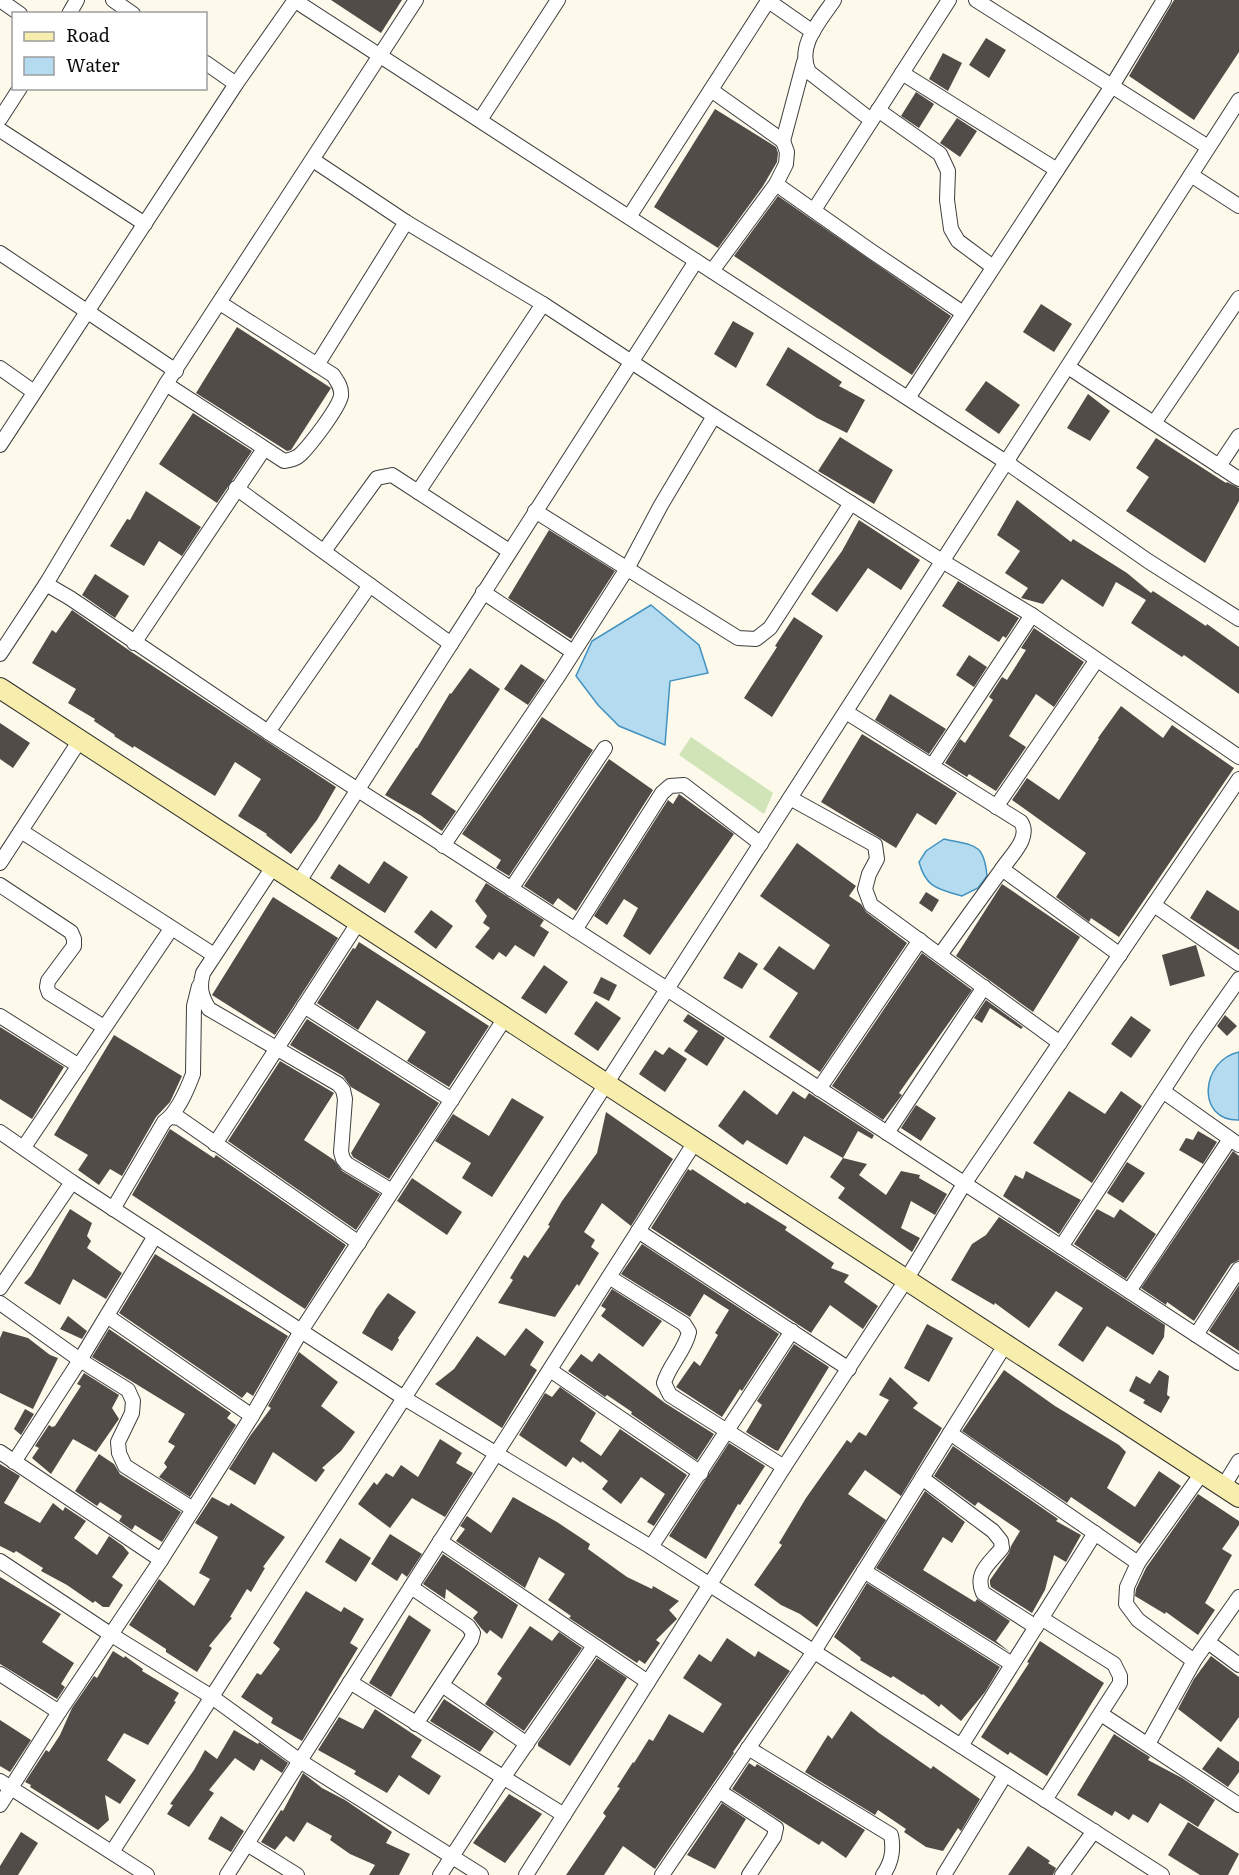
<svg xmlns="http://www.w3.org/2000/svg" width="1239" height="1875" font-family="Literata,serif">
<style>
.green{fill:#d0e4b8}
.water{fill:#b4dbf0;stroke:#4292c0;stroke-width:1.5}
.building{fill:#524c48}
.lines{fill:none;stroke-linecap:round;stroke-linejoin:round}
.street-casing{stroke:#3e3e3e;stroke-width:16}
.secondary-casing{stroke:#2d2d2d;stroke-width:22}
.street{stroke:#fff;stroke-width:14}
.secondary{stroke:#f7edac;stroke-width:20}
</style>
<rect width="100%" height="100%" fill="#fdf9eb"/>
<polygon class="green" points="691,737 773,793 764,814 679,755"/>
<g class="water">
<polygon points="651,605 699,645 708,673 670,681 665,745 619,726 598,705 576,676 592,641"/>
<path d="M 944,839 C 974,846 984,842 987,876 L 978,888 L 962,896 C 938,889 926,888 919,862 L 926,851 Z"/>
<path d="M 1239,1052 L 1239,1120 C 1195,1121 1201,1060 1239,1052 Z"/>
</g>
<g class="building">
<polygon points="331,0 402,0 381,33"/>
<polygon points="1174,0 1239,0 1239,52 1194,120 1129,76"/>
<polygon points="986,38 1006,50 989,78 969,65"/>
<polygon points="943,53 962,63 948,91 929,79"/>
<polygon points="916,92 934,104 919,128 901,116"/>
<polygon points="715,109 776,147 778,153 777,162 763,186 718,248 654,207"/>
<polygon points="957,118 977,131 960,157 940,143"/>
<polygon points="778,196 951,316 912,375 734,256"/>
<polygon points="1041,304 1072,324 1054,352 1023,332"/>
<polygon points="733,321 754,333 736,368 714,354"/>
<polygon points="237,327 331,388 291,450 287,451 196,393"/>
<polygon points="788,347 842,382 839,386 865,400 847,433 817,418 766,385"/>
<polygon points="986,381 1020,405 999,434 965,410"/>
<polygon points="1088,394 1110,411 1090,441 1067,428"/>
<polygon points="193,413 252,451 217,503 159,464"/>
<polygon points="840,437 893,470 874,504 818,471"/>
<polygon points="1156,438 1226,483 1227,482 1239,488 1239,501 1205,563 1126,511 1149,477 1136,468"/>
<polygon points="146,491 201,527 182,556 159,541 144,566 110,546 127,519 130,520"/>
<polygon points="1017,500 1071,542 1073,539 1127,573 1151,593 1153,591 1206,626 1207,624 1239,647 1239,694 1184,655 1182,657 1131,623 1146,600 1116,582 1103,607 1062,579 1043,604 1021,598 1028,588 1005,573 1020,551 997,535"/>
<polygon points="859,520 920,560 901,590 868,568 837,612 811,594 842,551"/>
<polygon points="549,530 615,571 571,639 508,598"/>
<polygon points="95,574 129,596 115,618 82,595"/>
<polygon points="958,581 1019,618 1006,638 1003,636 999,642 942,606"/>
<polygon points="72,610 130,651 336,787 317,820 291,854 266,835 267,834 238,816 261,779 235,762 215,796 134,746 133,748 114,736 115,735 94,721 95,719 68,703 76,689 32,663 52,630 56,633"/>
<polygon points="794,617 823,636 772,717 744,698 777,647 775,646"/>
<polygon points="1034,628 1084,662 1054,707 1036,694 1009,736 1026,747 996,791 969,774 967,777 945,763 960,739 965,743 993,700 989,697 1002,677 1007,680 1026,650 1021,648"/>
<polygon points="969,655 987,667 974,687 956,675"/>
<polygon points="521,664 545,680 528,705 504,689"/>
<polygon points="470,668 500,689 431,794 456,811 442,831 420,815 385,795 416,748 417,748 450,693 451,694"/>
<polygon points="890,694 946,729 929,754 875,720"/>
<polygon points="1121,706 1163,738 1172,725 1234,768 1119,937 1091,918 1089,922 1056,897 1086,853 1012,800 1027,778 1059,800 1099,739 1098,738"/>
<polygon points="542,717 593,750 509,876 496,868 501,860 462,834"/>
<polygon points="0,723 30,743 13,768 0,759"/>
<polygon points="862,734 957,793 936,825 917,813 896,848 821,802"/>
<polygon points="609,759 653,790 576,911 558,898 553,905 524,886"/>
<polygon points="679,794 734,834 650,955 623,936 638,908 624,899 607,925 594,916 668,800 673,804"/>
<polygon points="797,843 856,886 849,896 861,904 866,912 907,943 820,1072 769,1037 798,993 763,969 779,946 814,970 830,945 760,896"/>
<polygon points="384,861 408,877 385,913 330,878 339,864 369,884"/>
<polygon points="486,883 544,920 540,926 549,932 534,957 515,945 506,957 499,952 493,960 475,947 490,928 483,923 487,916 475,901"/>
<polygon points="1002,884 1080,937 1033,1012 956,956"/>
<polygon points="1207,890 1239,911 1239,950 1190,918"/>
<polygon points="926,892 939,900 932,912 919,903"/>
<polygon points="273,897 338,938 275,1035 212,995"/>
<polygon points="431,910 453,926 436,949 414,932"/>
<polygon points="359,942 489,1026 449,1087 407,1061 426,1032 377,1000 358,1030 317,1003 353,948 355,949"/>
<polygon points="1196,945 1205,976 1170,986 1162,955"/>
<polygon points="739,952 758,964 742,989 723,978"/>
<polygon points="922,953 972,990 899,1093 902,1095 883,1120 832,1086"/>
<polygon points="544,965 568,982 546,1014 521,998"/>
<polygon points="601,977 617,985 609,1001 593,993"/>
<polygon points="986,1000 1023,1027 1021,1029 990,1008 982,1023 974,1018"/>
<polygon points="596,1001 621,1018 598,1051 574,1034"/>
<polygon points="688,1014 725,1038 707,1066 684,1051 698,1031 683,1021"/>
<polygon points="1225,1015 1237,1026 1227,1036 1217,1026"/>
<polygon points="1131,1016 1151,1030 1131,1058 1111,1044"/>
<polygon points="307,1019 439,1103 389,1179 353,1157 351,1153 380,1104 351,1087 343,1076 290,1045"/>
<polygon points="0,1027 64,1067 32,1119 0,1099"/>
<polygon points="114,1035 182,1076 170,1102 156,1117 122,1176 110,1169 99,1185 78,1170 88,1155 54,1135"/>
<polygon points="669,1047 687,1059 665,1092 639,1074 655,1050 663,1055"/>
<polygon points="280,1061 334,1093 304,1140 334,1160 342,1171 380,1194 356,1230 228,1141"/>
<polygon points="744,1090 777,1115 793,1091 805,1099 809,1093 874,1135 872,1139 858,1131 843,1158 804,1136 787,1165 747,1140 743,1145 718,1126"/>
<polygon points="1069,1091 1105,1114 1121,1091 1142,1106 1092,1183 1033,1143"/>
<polygon points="512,1098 544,1117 492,1197 462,1178 471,1163 435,1141 453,1114 489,1136"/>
<polygon points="916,1105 936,1118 921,1141 901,1128"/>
<polygon points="606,1112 673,1159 631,1226 602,1203 584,1232 595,1240 591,1247 599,1253 579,1286 577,1284 555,1317 498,1303 513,1280 510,1278 524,1255 528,1258 550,1226 548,1225 562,1201 597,1153"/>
<polygon points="170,1129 214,1158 216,1155 346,1245 305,1309 132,1195"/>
<polygon points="1198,1131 1217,1142 1203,1164 1179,1150 1186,1138 1193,1140"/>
<polygon points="1233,1151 1239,1156 1239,1260 1231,1264 1194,1321 1167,1302 1166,1305 1141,1288"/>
<polygon points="843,1158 867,1164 859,1175 886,1195 901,1171 920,1175 919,1178 947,1194 935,1215 911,1201 901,1228 920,1238 912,1252 838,1198 845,1188 830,1177"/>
<polygon points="1127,1162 1145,1173 1123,1203 1107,1193"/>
<polygon points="688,1169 691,1171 692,1169 745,1204 747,1202 787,1227 785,1230 834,1263 831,1268 849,1275 844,1282 878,1306 863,1329 830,1305 811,1333 651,1228"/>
<polygon points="1026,1171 1081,1200 1059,1234 1003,1196 1015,1175 1023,1179"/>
<polygon points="412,1178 462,1212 447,1235 397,1201"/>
<polygon points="70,1209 92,1223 87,1236 91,1241 87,1248 122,1273 106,1299 73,1279 60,1305 24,1283 31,1276"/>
<polygon points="1097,1209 1114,1218 1120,1209 1156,1234 1126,1279 1074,1244"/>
<polygon points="999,1217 1165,1325 1164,1337 1153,1355 1107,1326 1083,1362 1058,1345 1083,1308 1056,1291 1029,1328 995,1303 994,1305 951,1280 972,1244 986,1235"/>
<polygon points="642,1244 779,1334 742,1391 740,1389 722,1417 676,1387 694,1361 700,1366 718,1335 715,1333 729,1310 704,1294 690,1317 621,1274"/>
<polygon points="155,1254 288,1336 253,1396 247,1392 242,1398 119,1313"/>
<polygon points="1239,1285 1239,1351 1209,1331"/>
<polygon points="612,1289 662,1321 643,1347 601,1316 606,1309 601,1306"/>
<polygon points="388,1293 416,1312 398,1338 399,1340 392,1351 362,1333 376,1309"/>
<polygon points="68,1316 87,1331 82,1339 60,1329"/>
<polygon points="927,1324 953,1338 929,1382 904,1368"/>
<polygon points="526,1328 544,1342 530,1365 537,1370 502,1428 435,1384 454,1369 477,1336 505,1356"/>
<polygon points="109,1329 231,1413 227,1418 236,1425 190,1497 159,1477 167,1467 164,1463 175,1446 168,1442 185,1414 92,1357"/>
<polygon points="3,1331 28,1338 50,1355 58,1358 33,1409 0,1393 0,1338"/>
<polygon points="794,1344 829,1367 778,1451 775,1450 746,1432 762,1405 757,1401"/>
<polygon points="299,1352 338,1382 321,1406 355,1432 341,1451 322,1468 325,1470 316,1482 273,1452 255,1485 229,1469 250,1436 271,1408 268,1406"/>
<polygon points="599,1353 665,1403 714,1434 697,1460 631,1414 632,1412 607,1395 605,1397 568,1371 581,1354 592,1362"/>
<polygon points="1004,1370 1055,1406 1119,1445 1126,1452 1107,1488 1135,1507 1159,1471 1181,1486 1140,1544 1071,1497 1067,1503 962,1431"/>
<polygon points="1159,1370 1169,1376 1167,1395 1170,1397 1161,1413 1143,1403 1145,1400 1129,1391 1136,1376 1150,1384"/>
<polygon points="84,1373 119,1395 112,1408 119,1419 96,1452 73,1439 51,1474 32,1458 39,1448 35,1446 49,1425 52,1427 55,1426 81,1386 77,1384"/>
<polygon points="890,1377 918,1403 913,1408 942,1428 901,1496 865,1470 848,1494 886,1520 817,1627 800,1614 781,1605 754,1585 782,1545 779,1543 806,1498 847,1440 851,1443 859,1432 866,1436 889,1400 879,1395"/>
<polygon points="560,1387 596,1413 580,1441 601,1456 620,1429 687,1475 654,1526 647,1522 665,1494 641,1477 621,1504 602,1489 608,1481 582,1461 581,1463 573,1457 566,1467 519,1435 545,1393 552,1397"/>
<polygon points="25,1409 34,1414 21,1435 14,1429"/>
<polygon points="440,1439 462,1453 456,1463 473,1473 445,1517 412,1498 390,1528 358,1504 374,1482 377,1485 386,1473 393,1477 401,1465 418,1477"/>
<polygon points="729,1443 765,1466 740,1505 738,1504 706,1559 669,1536"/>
<polygon points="953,1446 1058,1519 1056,1521 1081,1535 1066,1562 1054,1555 1045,1590 1032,1613 991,1587 990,1584 990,1580 1009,1553 1011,1546 1020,1531 978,1502 975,1506 934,1476"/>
<polygon points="99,1454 114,1464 120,1474 181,1512 162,1542 135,1525 132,1530 119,1521 122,1516 100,1502 97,1506 75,1491"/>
<polygon points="0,1464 20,1476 4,1503 40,1523 53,1503 63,1511 65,1507 86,1521 74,1538 97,1555 109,1536 123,1546 129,1553 112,1577 123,1585 109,1607 103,1607 95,1601 93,1603 67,1585 41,1571 43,1568 16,1551 14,1553 0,1546"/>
<polygon points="925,1491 965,1522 952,1543 943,1537 923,1570 975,1602 977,1599 1010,1621 996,1641 1010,1652 876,1568"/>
<polygon points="1198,1494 1239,1521 1239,1525 1222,1549 1232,1555 1205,1603 1215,1610 1198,1635 1166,1612 1165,1614 1135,1596 1136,1589 1146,1568"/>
<polygon points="212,1497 229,1506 231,1503 285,1537 263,1567 265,1568 251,1592 247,1589 230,1617 232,1618 209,1646 212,1648 197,1672 166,1652 166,1649 129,1625 159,1579 194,1606 210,1579 199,1573 218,1537 195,1523"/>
<polygon points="513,1497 557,1522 590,1544 588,1549 627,1577 652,1589 653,1586 679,1601 669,1610 677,1619 656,1640 660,1643 645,1664 639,1660 637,1663 569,1618 571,1616 548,1600 565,1574 539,1557 525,1588 456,1541 465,1529 460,1526 467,1516 491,1533"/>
<polygon points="390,1534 422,1554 407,1577 402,1573 397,1581 371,1564"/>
<polygon points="340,1538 371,1558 356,1582 325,1562"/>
<polygon points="443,1554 518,1605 502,1639 490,1630 487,1634 481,1628 473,1618 478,1612 446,1589 445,1599 423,1584"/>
<polygon points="0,1577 61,1614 42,1642 74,1663 61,1684 65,1687 57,1699 0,1664"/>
<polygon points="867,1583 1000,1667 985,1692 961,1721 941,1704 939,1707 923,1694 922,1695 893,1676 891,1678 860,1660 861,1658 834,1637"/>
<polygon points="306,1591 341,1612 344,1607 364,1619 350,1643 358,1648 302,1741 271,1723 273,1718 241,1697 257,1673 261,1675 280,1649 273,1643"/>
<polygon points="409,1615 431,1630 391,1697 369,1683"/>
<polygon points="530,1626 552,1641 559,1632 582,1648 524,1731 485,1704 502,1678 497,1674"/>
<polygon points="727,1638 755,1657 758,1651 790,1671 733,1752 734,1753 655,1869 623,1846 604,1875 566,1875 606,1816 603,1813 620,1788 617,1787 633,1762 634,1763 649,1739 653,1741 669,1714 703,1733 722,1704 683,1678 699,1654 711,1662"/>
<polygon points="1040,1641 1104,1683 1047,1776 1010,1752 1008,1755 981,1737 1029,1663 1027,1662"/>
<polygon points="113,1651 124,1658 125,1656 143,1669 142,1671 179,1693 174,1701 176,1702 148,1745 124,1733 107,1760 136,1780 120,1804 105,1795 109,1820 98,1830 30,1787 31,1785 25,1782 46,1750 49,1752 60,1735 72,1708 94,1676 97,1678"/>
<polygon points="1211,1656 1239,1677 1239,1717 1221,1742 1178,1709 1194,1679"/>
<polygon points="597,1658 627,1678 570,1766 538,1746 538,1743"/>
<polygon points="444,1699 494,1732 480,1752 430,1721"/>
<polygon points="375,1709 422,1740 411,1757 441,1776 429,1795 399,1775 387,1793 354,1774 356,1771 318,1750 339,1717 363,1729"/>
<polygon points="851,1711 879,1733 931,1769 933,1766 980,1799 961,1831 958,1828 943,1851 926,1847 904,1832 906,1829 878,1810 875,1815 805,1772 828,1735 832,1739"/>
<polygon points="0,1720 31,1740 10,1772 0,1766"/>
<polygon points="234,1730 258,1744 259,1742 288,1763 282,1773 261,1759 254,1771 235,1758 209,1790 214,1793 189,1827 167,1814 173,1805 170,1804 194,1770 205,1750 217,1759"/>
<polygon points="1114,1734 1150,1757 1148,1760 1182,1778 1215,1800 1198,1827 1160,1803 1148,1823 1133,1814 1129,1820 1115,1811 1112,1816 1077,1795"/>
<polygon points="1218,1747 1239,1762 1239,1772 1228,1787 1202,1769"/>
<polygon points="749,1763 755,1767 757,1764 865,1830 846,1858 822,1841 819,1845 786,1824 732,1789"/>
<polygon points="303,1773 322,1788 345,1800 392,1832 386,1843 410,1854 399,1875 369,1875 375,1865 350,1854 330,1840 332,1836 307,1822 294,1842 286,1836 275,1850 261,1842 281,1810 283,1811"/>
<polygon points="509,1794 542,1814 505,1863 473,1843"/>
<polygon points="722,1803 746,1819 715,1869 687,1855"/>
<polygon points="221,1816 244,1831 231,1852 208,1839"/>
<polygon points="1188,1822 1239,1854 1228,1875 1200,1875 1168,1855"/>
<polygon points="21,1832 38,1843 18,1875 0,1875 0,1866"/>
<polygon points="1028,1846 1050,1861 1048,1863 1056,1868 1053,1875 1008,1875"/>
</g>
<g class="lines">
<defs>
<g id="street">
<polyline points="0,0 20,14"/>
<polyline points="113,0 133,14"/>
<polyline points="294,0 1006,462 1148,561 1239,619"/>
<polyline points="767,0 813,32"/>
<path d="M 834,0 C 820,21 796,46 809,72 L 871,120"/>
<polyline points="976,0 1208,147"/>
<polyline points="69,14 77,0"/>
<polyline points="206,63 236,84"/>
<polyline points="902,73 1057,170"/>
<polyline points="711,90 783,141 787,152 786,164 776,184 712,271"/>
<polyline points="878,110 940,154 948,171 947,200 951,229 958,241 993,267"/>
<polyline points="0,119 20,88"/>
<polyline points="480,120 558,0"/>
<polyline points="0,130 145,224"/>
<polyline points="783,141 804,62"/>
<polyline points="313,160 406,222 543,304 714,416 942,561 1032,615 1239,757"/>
<polyline points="1191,175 1239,206"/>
<polyline points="776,184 871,251 963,313"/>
<polyline points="814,210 949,0"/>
<polyline points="629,217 768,1"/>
<polyline points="0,253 176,371"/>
<polyline points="317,365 406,222"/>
<polyline points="1068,367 1239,479"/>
<polyline points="0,368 34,392"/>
<path d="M 166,384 L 284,461 C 291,460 296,459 301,454 C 311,444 338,409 341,396 C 342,387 337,381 333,375 L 220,303"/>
<polyline points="908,398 1112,86 1164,0"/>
<polyline points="1154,423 1239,298"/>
<polyline points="0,445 236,84 295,0"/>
<polyline points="1219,466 1239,436"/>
<polyline points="236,488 451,644"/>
<polyline points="418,492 543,304"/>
<polyline points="535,511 738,638 756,639 770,628 851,503"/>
<polyline points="324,551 377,478 392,475 509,551"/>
<polyline points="46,584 70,598 268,732 667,989 1239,1363"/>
<polyline points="483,592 573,652"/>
<polyline points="134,643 264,449"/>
<polyline points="0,654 46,584 166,384 416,0"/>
<path d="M 846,712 L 1021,822 C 1031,838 1011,855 1002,869"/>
<polyline points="268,732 370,585"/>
<polyline points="932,766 1032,615"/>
<polyline points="790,798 875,845 877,859 869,874 865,889 871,905 1060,1043"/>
<polyline points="996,807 1096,661"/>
<polyline points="21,831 214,955"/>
<polyline points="443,846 559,675 628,567 661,505 714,416"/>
<polyline points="0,863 80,740"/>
<path d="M 273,867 L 203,973 C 199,987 201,996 209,1009 L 338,1084 L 343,1090 L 345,1099 L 341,1152 L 343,1159 L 347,1164 L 392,1191"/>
<polyline points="298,883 696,261"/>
<polyline points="0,885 71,932 74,939 74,946 48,981 47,987 49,993 104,1027"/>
<polyline points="511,889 605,748"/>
<polyline points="1154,905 1239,964"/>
<polyline points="575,930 662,793 670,786 684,785 761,844"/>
<polyline points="940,955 1002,869 1120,955"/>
<polyline points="304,1006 452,1100"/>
<polyline points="0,1016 79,1066"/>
<polyline points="819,1089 920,940"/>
<polyline points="1164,1092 1239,1145"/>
<polyline points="172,1117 179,1118 359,1243"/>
<polyline points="0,1132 72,1182 404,1398 651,1547 1162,1875"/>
<polyline points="887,1133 984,987"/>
<polyline points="215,1144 358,923"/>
<polyline points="24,1147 171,929"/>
<path d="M 113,1209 L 164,1122 C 178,1112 187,1090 193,1074 L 194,1006 L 199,986"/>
<polyline points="638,1231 849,1369"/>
<polyline points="1061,1247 1196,1040 1239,979"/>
<path d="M 609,1277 L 684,1324 L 689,1332 C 685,1351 669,1365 664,1383 L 670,1395 L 784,1467"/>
<polyline points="0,1288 72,1182"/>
<polyline points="1129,1291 1230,1139"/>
<polyline points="0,1303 80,1360 128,1390 133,1401 132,1413 118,1442 119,1453 125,1466 193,1509"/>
<polyline points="107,1316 252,1416"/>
<polyline points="1196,1335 1239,1269"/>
<polyline points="550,1370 701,1473"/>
<polyline points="950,1433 1138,1563"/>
<polyline points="0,1452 161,1560"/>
<polyline points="14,1462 80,1360 155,1236"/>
<path d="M 922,1478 L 993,1531 L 1001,1541 L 1002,1548 C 990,1563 974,1573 983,1593 L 1036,1627"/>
<polyline points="1223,1487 1239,1461"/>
<polyline points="440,1541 648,1682"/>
<polyline points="651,1547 792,1331"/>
<polyline points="0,1561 110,1634 212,1697 300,1761 481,1875"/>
<polyline points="864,1571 1012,1664"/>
<polyline points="411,1587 468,1626 473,1633 471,1640 416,1724"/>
<polyline points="1041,1618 1114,1664 1120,1676 1120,1683 1045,1800"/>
<polyline points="1208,1642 1239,1665"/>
<polyline points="1194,1661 1138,1620 1126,1604 1127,1587 1138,1563 1202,1473"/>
<polyline points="0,1674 59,1712"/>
<polyline points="350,1682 564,1815"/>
<polyline points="442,1685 527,1744"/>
<polyline points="1101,1714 1239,1805"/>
<polyline points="1148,1744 1194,1661 1239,1597"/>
<polyline points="961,1746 1095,1533"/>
<path d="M 748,1748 L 891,1835 C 894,1850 892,1862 883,1875"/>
<polyline points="0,1781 147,1875"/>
<polyline points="719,1791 776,1828 774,1837 749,1875"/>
<polyline points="0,1805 59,1712 161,1560 252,1416 301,1331 505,1018"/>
<polyline points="247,1844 297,1875"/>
<polyline points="112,1852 1239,100"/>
<polyline points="227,1875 695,1142"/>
<polyline points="440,1875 503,1778 594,1646"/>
<polyline points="526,1875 784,1467 906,1280 964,1184 1239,779"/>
<polyline points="662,1875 813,1653 1005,1345"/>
<polyline points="944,1875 1005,1775"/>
<polyline points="1062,1875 1094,1831"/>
</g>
<polyline id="secondary" points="0,688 1239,1497"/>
</defs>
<use href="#street" class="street-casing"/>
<use href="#secondary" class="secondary-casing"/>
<use href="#street" class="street"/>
<use href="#secondary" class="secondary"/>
</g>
<rect x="12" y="12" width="195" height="78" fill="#ffffff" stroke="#9d9d9d" stroke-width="1.5"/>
<rect x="24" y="32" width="30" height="9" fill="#f7edac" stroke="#9d9d9d" stroke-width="1.5"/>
<text x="66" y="42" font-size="18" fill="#0b0b0b">Road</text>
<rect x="24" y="57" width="30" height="18" fill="#b4dbf0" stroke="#9d9d9d" stroke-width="1.5"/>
<text x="66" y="72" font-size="18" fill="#0b0b0b">Water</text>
</svg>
